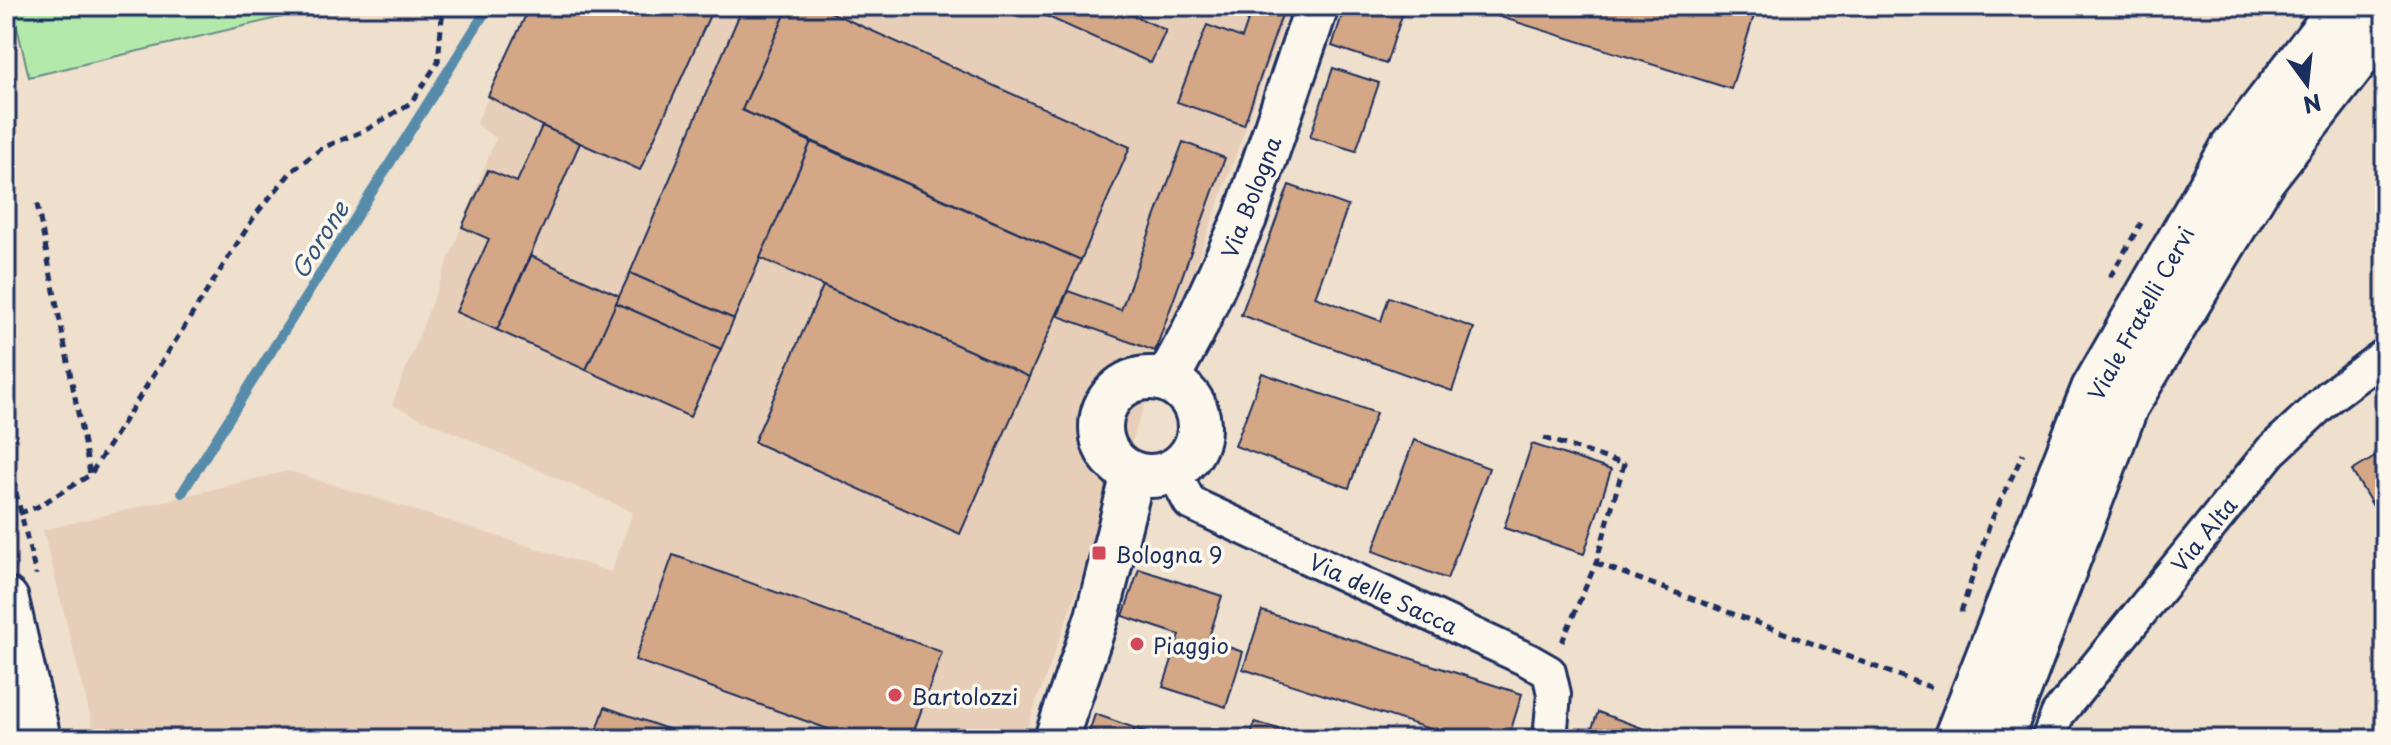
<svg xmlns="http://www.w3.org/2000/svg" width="2391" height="745" font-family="'Playpen Sans',sans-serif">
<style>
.built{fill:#e7ceb8}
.green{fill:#b3eaac;stroke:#678c85;stroke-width:2}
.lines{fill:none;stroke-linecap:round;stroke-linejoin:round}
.stream{stroke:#568caa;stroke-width:10}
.building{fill:#d4a886;stroke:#1b2f5e;stroke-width:2}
.minor-casing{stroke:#1b2f5e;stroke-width:38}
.tertiary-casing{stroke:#1b2f5e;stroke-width:48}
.secondary-casing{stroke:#1b2f5e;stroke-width:50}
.primary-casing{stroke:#1b2f5e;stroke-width:50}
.path{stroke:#1b2f5e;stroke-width:5;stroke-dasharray:8 6;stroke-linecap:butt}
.minor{stroke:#fbf7ec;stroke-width:32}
.tertiary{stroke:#fbf7ec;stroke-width:42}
.secondary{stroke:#fbf7ec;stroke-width:44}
.primary{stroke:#fbf7ec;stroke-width:44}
.poi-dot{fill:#d1495b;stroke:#fbf7ec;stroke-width:3}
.labels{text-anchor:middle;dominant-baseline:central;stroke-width:7;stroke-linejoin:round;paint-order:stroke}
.street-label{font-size:22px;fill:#1b2f5e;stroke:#fbf7ec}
.poi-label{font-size:22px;fill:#1b2f5e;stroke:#fbf7ec;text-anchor:start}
.water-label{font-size:24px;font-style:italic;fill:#34567e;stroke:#fbf7ec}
</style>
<rect width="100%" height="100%" fill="#efdfcd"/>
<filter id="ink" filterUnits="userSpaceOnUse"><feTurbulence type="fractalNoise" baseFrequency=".0125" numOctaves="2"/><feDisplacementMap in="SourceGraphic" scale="16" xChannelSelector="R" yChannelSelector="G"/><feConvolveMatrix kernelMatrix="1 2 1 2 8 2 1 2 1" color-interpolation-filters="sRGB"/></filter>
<g filter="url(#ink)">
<polygon class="built" points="530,6 1290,6 1023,739 96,739 43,530 289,471 611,572 633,512 392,405 496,138 476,124"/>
<polygon class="green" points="12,6 328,6 29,77"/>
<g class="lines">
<polyline class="stream" points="182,493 489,6"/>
</g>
<g class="building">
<polygon points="530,6 714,6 640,170 542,126 488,96"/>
<polygon points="743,6 789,6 742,110 811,142 734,319 630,273"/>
<polygon points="789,6 817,6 1130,147 1081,260 742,110"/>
<polygon points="1023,6 1051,6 1046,16"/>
<polygon points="1051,6 1112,6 1166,30 1151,63 1046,16"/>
<polygon points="1253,6 1285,6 1244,125 1177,102 1207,25 1242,38"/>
<polygon points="1345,6 1405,6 1386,64 1332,46"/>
<polygon points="1476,6 1757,6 1731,89 1475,9"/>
<polygon points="1333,68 1379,83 1356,151 1310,137"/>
<polygon points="542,126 580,143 497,330 456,312 489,239 462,227 488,170 517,182"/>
<polygon points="811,142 1081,260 1029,377 760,258"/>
<polygon points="1183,142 1225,158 1155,351 1058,316 1068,291 1121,310"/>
<polygon points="1289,185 1348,206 1315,297 1381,321 1389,297 1474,328 1452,391 1241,315"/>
<polygon points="531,256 620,296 586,370 497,330"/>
<polygon points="630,273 734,319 721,349 616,303"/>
<polygon points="823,286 1029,377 960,534 754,442"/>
<polygon points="616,303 721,349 690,417 586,370"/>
<polygon points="1262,373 1376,413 1349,488 1235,446"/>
<polygon points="2385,436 2385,526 2352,471 2383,452 2377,441"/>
<polygon points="1414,440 1489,468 1447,579 1373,551"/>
<polygon points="1532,444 1611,470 1584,554 1504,528"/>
<polygon points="673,555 942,652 911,739 856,739 635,660"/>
<polygon points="1139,569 1222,596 1208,640 1243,652 1226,707 1163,687 1180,635 1123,616"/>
<polygon points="1262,611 1522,694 1508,739 1461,739 1243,669"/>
<polygon points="605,707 696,739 594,739"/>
<polygon points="1598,712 1672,739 1588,739"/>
<polygon points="1095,714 1135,728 1131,739 1087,739"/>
<polygon points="1255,722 1299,735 1298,739 1250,739"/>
<polygon points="1135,728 1165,739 1131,739"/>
</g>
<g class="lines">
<defs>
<g id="minor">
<polyline points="1173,471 1190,503 1528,660 1549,672 1554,694 1550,739"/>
<polyline points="2048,739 2058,714 2271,451 2330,396 2385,355"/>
</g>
<g id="tertiary">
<circle cx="1150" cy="427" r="49"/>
<polyline points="1167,380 1193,332 1245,218 1317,6"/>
<polyline points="1056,739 1097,617 1133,474"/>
</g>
<polyline id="secondary" points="6,600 38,739"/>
<g id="primary">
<polyline points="1956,739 2094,389 2233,148 2343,6"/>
<polyline points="2000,739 2126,405 2262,180 2385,22"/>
</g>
</defs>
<use href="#minor" class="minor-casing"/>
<use href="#tertiary" class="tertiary-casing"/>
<use href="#secondary" class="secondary-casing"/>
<use href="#primary" class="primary-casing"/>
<g class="path">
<polyline points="37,204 90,474"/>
<polyline points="2110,277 2141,223"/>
<polyline points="1544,438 1624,464 1596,563 1562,642"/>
<polyline points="6,451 36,575"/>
<polyline points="6,518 37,507 90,475 256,214 292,171 322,148 368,129 412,102 438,62 443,6"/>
<polyline points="1596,563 1935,689"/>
<polyline points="1961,612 1990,523 2023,454"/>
</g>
<use href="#minor" class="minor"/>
<use href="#tertiary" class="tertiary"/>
<use href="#secondary" class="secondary"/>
<use href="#primary" class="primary"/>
</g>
</g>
<g class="poi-dot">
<rect x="1091" y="545" width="16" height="16" rx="4"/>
<circle cx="1137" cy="644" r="8"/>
<circle cx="895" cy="695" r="8"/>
</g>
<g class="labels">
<g class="street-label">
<text transform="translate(1250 197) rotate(-69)">Via Bologna</text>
<text transform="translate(2140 313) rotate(-61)">Viale Fratelli Cervi</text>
<text transform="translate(2203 534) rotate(-51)">Via Alta</text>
<text transform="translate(1384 593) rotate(25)">Via delle Sacca</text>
</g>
<g class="poi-label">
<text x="1115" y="553">Bologna 9</text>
<text x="1153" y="644">Piaggio</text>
<text x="911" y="695">Bartolozzi</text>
</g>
<g class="water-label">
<text transform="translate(319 239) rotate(-58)">Gorone</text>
</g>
</g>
<rect width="2391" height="745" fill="none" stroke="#fbf7ec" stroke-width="32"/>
<rect x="16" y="16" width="2359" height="713" fill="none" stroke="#1b2f5e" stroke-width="3" filter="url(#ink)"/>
<g transform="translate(2307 84) rotate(165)" stroke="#fbf7ec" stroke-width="6" paint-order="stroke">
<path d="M0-6L14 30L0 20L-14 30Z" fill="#1b2f5e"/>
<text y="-12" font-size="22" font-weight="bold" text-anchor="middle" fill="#1b2f5e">N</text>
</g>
</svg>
